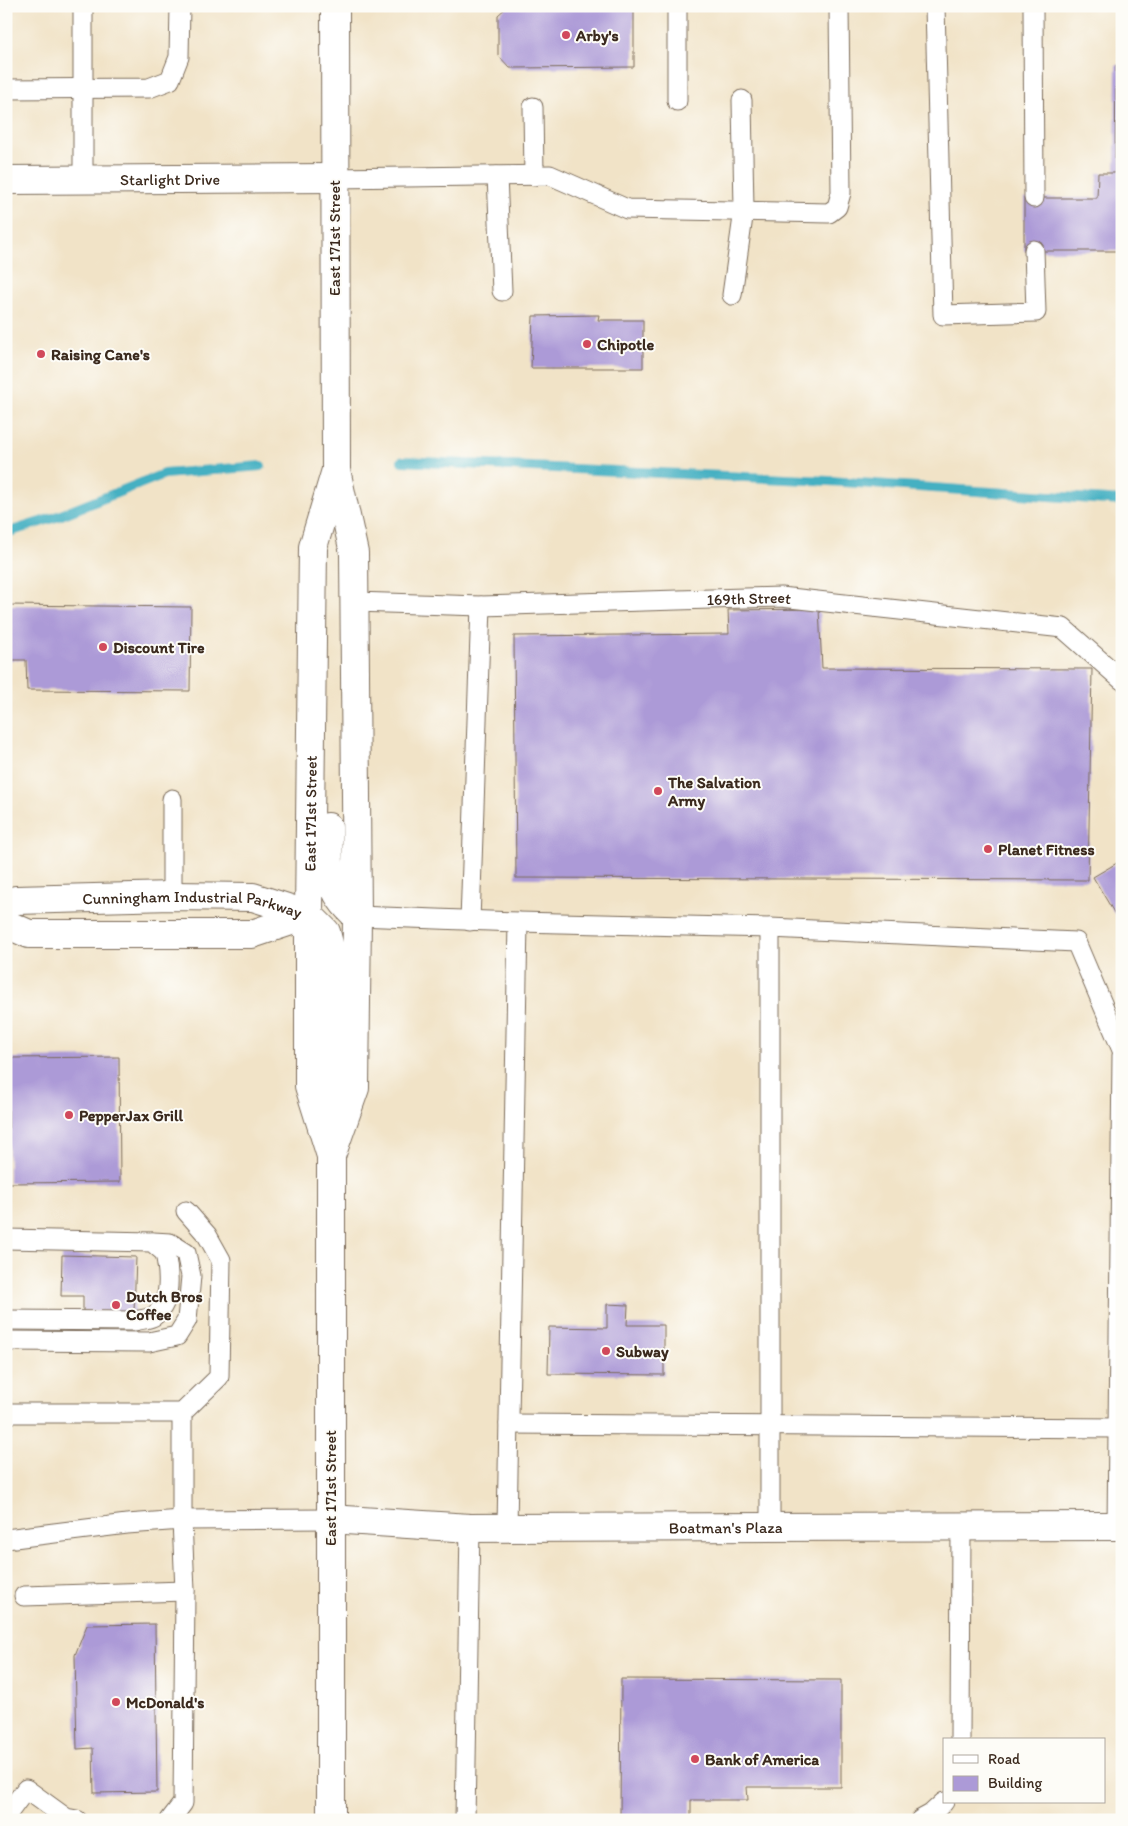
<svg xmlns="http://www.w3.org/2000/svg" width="1128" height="1826" font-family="Itim,sans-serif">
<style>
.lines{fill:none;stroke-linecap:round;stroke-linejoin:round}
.stream{stroke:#44b0c2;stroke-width:10}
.building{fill:#ac9ad7}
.service-casing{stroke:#7b6b59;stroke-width:21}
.minor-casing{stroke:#7b6b59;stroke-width:30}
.secondary-casing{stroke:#7b6b59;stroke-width:30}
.service{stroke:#fff;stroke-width:19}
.minor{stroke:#fff;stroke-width:28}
.secondary{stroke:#fff;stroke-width:28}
.poi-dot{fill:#d1495b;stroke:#fdfcf7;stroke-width:2}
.labels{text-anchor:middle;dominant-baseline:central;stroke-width:4;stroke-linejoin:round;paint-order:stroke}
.poi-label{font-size:16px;font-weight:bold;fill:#3b2a1e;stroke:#fdfcf7;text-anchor:start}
.street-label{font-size:16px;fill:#3b2a1e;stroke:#fdfcf7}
</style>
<rect width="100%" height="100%" fill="#fdfcf7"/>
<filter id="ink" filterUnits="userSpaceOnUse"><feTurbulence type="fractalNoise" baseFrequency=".02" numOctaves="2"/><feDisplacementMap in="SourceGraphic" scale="10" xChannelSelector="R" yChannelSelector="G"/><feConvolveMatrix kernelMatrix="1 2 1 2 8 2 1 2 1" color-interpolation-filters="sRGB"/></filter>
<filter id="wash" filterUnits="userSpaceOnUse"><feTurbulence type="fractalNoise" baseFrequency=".0096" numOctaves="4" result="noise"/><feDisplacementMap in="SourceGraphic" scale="20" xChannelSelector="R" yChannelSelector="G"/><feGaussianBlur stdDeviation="1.12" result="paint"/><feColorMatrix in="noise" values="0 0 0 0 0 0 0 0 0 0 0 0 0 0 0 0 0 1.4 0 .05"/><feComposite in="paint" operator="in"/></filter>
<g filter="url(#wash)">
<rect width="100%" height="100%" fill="#f1e3c7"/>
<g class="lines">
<g class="stream">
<polyline points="402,461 829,481 1122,501"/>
<polyline points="6,533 56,517 164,474 261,466"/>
</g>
</g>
<g id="blocks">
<g class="building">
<polygon points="507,7 634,9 634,67 510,68 498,55 498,15"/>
<polygon points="1116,65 1122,65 1122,335 1119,335 1119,251 1024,251 1024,198 1097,198 1098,173 1115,173"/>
<polygon points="599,315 598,320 643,320 643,368 531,368 533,316"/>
<polygon points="6,605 191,607 190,691 27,690 26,660 6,660"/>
<polygon points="819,609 822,668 1092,669 1088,880 516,878 514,636 729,634 728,610"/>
<polygon points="1122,860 1122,926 1093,877"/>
<polygon points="119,1057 120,1182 9,1183 8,1058"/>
<polygon points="62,1255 136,1257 134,1313 83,1311 83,1296 61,1296"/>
<polygon points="607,1304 628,1305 627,1325 664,1325 664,1375 548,1374 549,1327 607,1328"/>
<polygon points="155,1624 157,1792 94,1793 93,1748 77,1749 75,1655 87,1625"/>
<polygon points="621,1679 841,1680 841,1787 747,1787 748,1800 691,1800 691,1820 620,1820"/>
</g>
</g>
</g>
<g filter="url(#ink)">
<use href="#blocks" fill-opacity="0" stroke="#7b6b59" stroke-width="1"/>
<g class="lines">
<defs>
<g id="service">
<polyline points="83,6 83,180"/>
<polyline points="935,6 943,315 1036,312 1034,250"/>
<polyline points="1033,6 1034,198"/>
<polyline points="6,89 149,88 170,80 179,57 180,6"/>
<polyline points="677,101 677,6"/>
<polyline points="533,107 534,176"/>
<polyline points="497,176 502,291"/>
<polyline points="334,178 550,175 627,209 829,213 837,207 841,193 839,6"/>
<polyline points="732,295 744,210 742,100"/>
<path id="s1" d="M 355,602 L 481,606 L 781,597 L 1063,628 L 1122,680"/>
<polyline points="172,896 172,799"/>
<polyline points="357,916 518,922 507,1528"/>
<polyline points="470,921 481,606"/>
<polyline points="518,922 770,928 1076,942 1122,1050"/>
<polyline points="770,928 770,1527"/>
<path d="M 6,1239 L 152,1242 L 165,1253 C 169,1272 173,1302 154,1316 C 150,1319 141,1319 135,1321 L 6,1320"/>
<polyline points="6,1341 149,1342 177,1336 187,1320 191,1276 186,1253 170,1243 153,1242"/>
<polyline points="6,1413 182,1413 219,1377 221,1260 207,1235 186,1211"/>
<polyline points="509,1424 1118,1428"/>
<polyline points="1117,1526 1122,1055"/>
<polyline points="6,1539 127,1524 182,1520 330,1519"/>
<polyline points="24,1596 185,1591"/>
<polyline points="960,1740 961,1527"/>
<polyline points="6,1816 26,1789 66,1818 77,1820"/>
<polyline points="170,1820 183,1803 185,1591 182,1520 182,1413"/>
<polyline points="465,1820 470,1528"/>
<polyline points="920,1820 931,1814 944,1802"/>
</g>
<g id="minor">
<path id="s2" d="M 6,180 L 334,178"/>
<path id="s3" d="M 6,904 L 16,900 L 172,896 L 253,897 L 309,915"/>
<polyline points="6,924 29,934 252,934 309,915"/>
<path id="s4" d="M 330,1519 L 470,1528 L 1122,1526"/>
</g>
<g id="secondary">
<path d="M 328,827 C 328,864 326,891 357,916"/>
<polyline points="309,915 326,932 333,960 335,1007 332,1132"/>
<polyline points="331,1156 355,1088 357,916 354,553 336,470 335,6"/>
<path id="s5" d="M 331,1820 L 331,1156 L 309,1086 L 309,915 L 313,547 L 336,470"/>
</g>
</defs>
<use href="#service" class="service-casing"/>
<use href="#minor" class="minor-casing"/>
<use href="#secondary" class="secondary-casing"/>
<use href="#service" class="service"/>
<use href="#minor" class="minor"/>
<use href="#secondary" class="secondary"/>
</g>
</g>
<g class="poi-dot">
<circle cx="566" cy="35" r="5"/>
<circle cx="587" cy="344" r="5"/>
<circle cx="41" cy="354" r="5"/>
<circle cx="103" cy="647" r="5"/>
<circle cx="658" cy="791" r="5"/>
<circle cx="988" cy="849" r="5"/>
<circle cx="69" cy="1115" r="5"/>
<circle cx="116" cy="1305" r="5"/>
<circle cx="606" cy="1351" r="5"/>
<circle cx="116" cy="1702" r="5"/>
<circle cx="695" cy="1759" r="5"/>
</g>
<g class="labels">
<g class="poi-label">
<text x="576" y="35">Arby's</text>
<text x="597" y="344">Chipotle</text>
<text x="51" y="354">Raising Cane's</text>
<text x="113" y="647">Discount Tire</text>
<text x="668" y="782">The Salvation<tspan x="668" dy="18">Army</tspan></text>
<text x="998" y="849">Planet Fitness</text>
<text x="79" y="1115">PepperJax Grill</text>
<text x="126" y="1296">Dutch Bros<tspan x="126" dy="18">Coffee</tspan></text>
<text x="616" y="1351">Subway</text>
<text x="126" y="1702">McDonald's</text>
<text x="705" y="1759">Bank of America</text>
</g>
<g class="street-label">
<text stroke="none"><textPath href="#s2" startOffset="164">Starlight Drive</textPath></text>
<text transform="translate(334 238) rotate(-90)">East 171st Street</text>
<text stroke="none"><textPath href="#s1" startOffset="394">169th Street</textPath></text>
<text stroke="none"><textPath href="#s5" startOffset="1010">East 171st Street</textPath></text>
<text stroke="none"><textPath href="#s3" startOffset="188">Cunningham Industrial Parkway</textPath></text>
<text transform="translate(330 1488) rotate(-90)">East 171st Street</text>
<text stroke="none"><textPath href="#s4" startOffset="396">Boatman's Plaza</textPath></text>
</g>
</g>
<rect width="1128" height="1826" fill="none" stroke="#fdfcf7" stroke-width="25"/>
<rect x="943" y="1738" width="162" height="65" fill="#fdfcf7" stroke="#afa8a0"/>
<rect x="953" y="1755" width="25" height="8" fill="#ffffff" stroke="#afa8a0"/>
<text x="988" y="1764" font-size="15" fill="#3b2a1e">Road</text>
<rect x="953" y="1776" width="25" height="15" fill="#ac9ad7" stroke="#afa8a0"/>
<text x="988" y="1788" font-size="15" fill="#3b2a1e">Building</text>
</svg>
